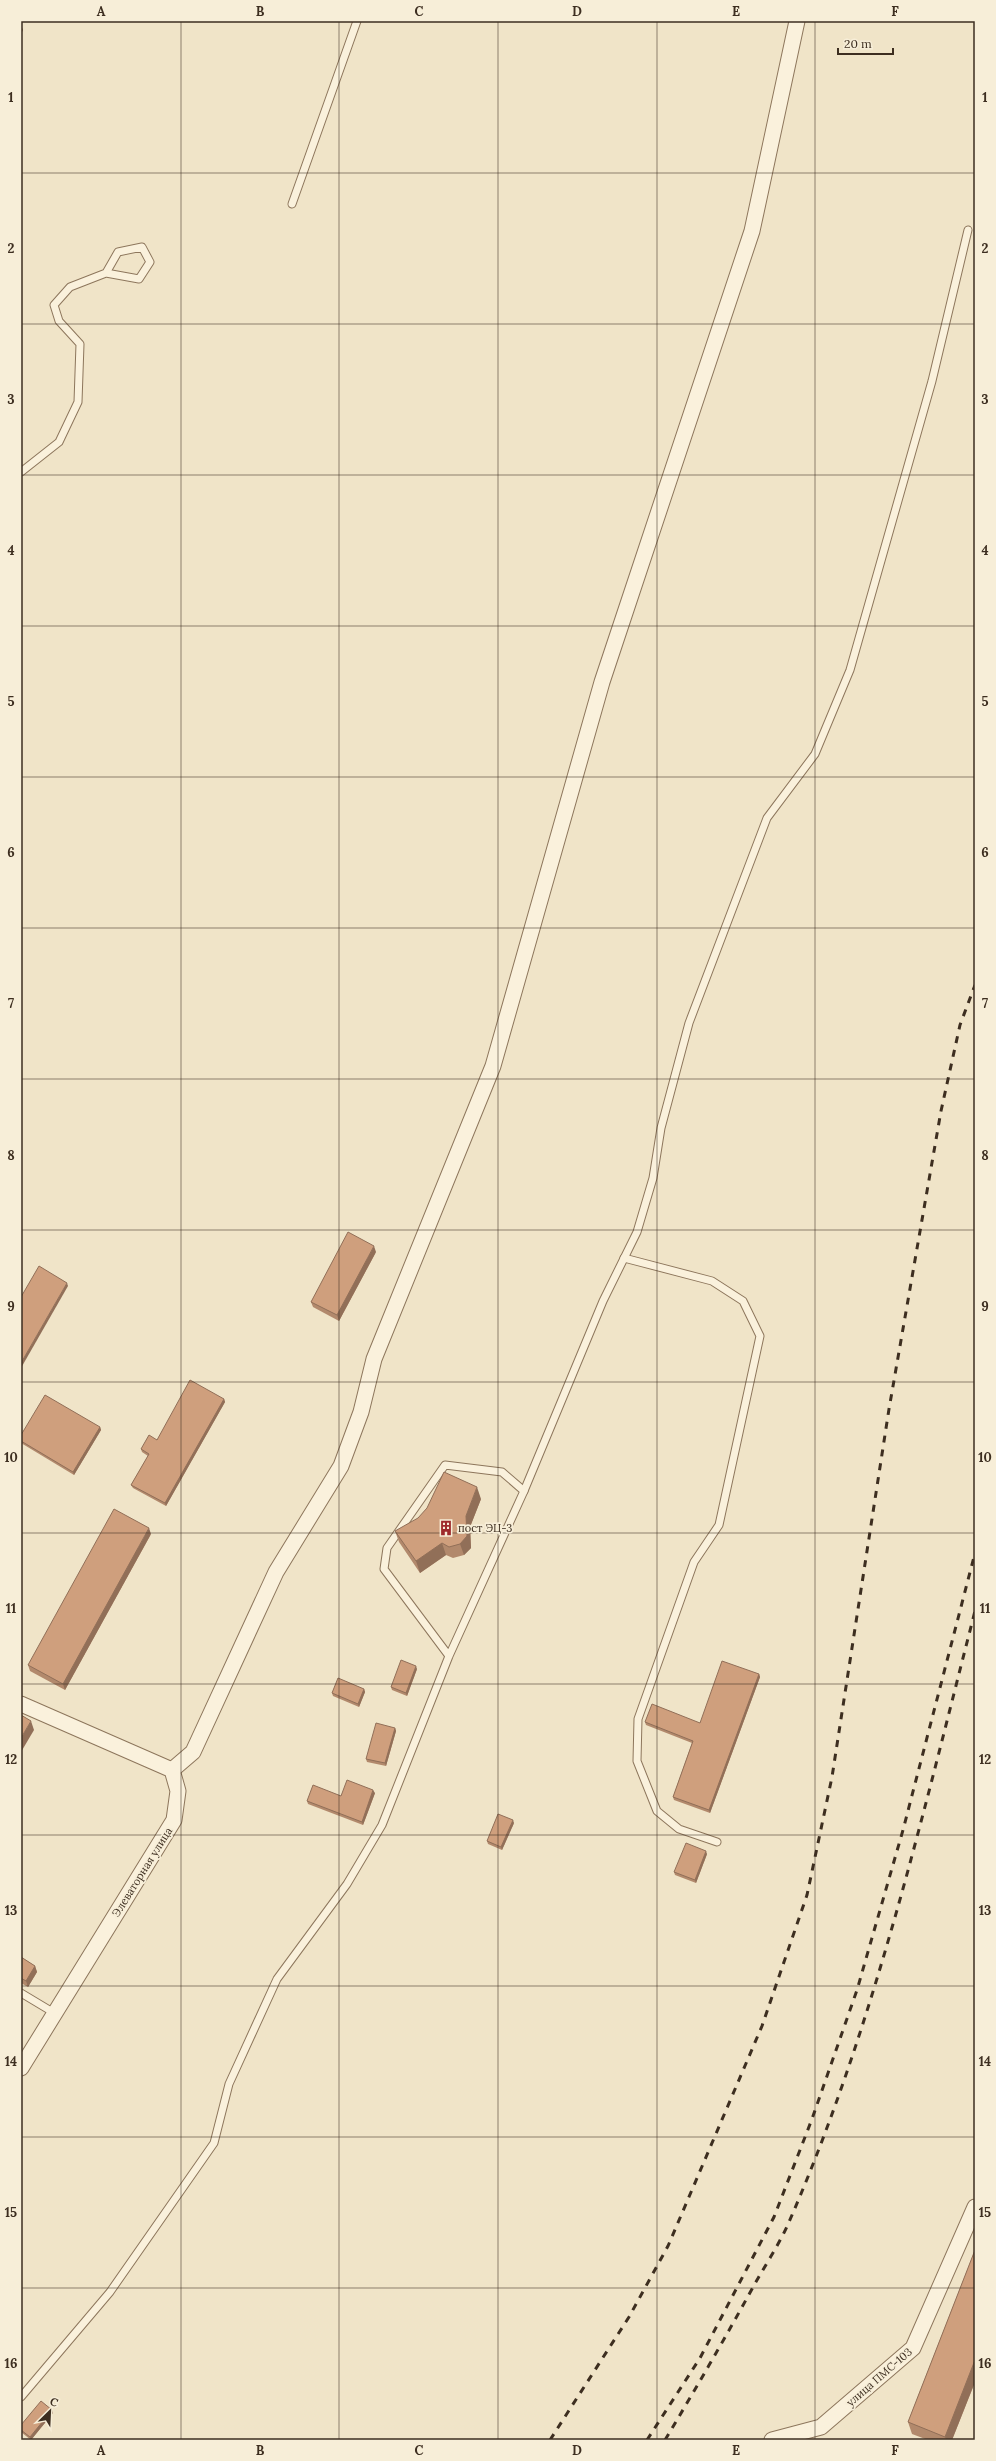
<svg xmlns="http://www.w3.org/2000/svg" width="996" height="2461" font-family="Lora,serif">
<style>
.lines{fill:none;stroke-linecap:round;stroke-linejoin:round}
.service-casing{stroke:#8d765c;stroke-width:9}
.minor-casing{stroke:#8d765c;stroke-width:17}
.service{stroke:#faf1dc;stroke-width:7}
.minor{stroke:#faf1dc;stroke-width:15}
.rail{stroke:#3d2e20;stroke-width:3;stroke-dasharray:7 7;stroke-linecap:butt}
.wall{fill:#b2896c}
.shaded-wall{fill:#916f58}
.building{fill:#cf9f7d;stroke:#916f58}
.grid{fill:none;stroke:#3d2e20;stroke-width:1;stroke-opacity:0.55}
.labels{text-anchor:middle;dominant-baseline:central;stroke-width:3.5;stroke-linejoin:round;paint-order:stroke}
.poi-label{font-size:11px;fill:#3d2e20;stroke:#f7eed8;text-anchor:start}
.street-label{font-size:11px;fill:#3d2e20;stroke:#f7eed8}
.neatline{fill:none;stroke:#3d2e20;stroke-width:1.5}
.grid-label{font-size:13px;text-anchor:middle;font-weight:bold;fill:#3d2e20}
</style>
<rect width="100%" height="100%" fill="#f0e4c8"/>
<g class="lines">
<defs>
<g id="service">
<polyline points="292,204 357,21"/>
<polyline points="21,472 59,442 78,402 80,344 59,321 54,305 70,287 106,273 139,279 150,262 142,247 118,252 106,273"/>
<polyline points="624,1258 712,1281 743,1301 760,1336 719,1525 694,1562 638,1719 637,1761 657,1811 679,1829 717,1842"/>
<polyline points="524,1491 603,1301 637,1232 653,1178 661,1128 689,1023 767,818 815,754 850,670 932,381 968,230"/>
<polyline points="21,1993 56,2014"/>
<polyline points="21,2397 110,2292 214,2143 229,2084 277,1979 347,1884 382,1825 449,1656 524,1491 502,1472 445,1465 387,1548 384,1569 449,1656"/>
</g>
<g id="minor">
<polyline points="21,1704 172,1770 178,1791 174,1820 21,2068"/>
<polyline points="172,1770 193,1752 276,1572 341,1466 361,1412 374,1359 493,1066 602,682 752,231 797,21"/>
<polyline points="772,2440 821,2427 913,2348 975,2207"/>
</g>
</defs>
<use href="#service" class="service-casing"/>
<use href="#minor" class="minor-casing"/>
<use href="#service" class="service"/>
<use href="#minor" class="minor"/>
<g class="rail">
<polyline points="550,2440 629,2317 668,2246 762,2026 807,1895 832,1777 889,1409 941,1111 960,1025 975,985"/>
<polyline points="647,2440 700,2358 774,2217 812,2119 857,1990 903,1830 975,1553"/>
<path d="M 665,2440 C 695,2390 724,2340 752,2289 C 764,2267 779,2245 789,2222 C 874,2027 922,1817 975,1611"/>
</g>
</g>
<g class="wall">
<polygon points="376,1252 339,1321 313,1307 311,1302"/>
<polygon points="224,1399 225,1402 166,1506 133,1488 131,1485 148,1456 142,1452 141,1449"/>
<polygon points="100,1427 101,1430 74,1475 21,1443 21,1435"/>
<polygon points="481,1499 470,1527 471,1548 464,1555 453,1558 446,1555 420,1573 399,1542 395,1531"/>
<polygon points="151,1534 65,1690 30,1671 28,1665"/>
<polygon points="417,1669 407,1696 392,1690 391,1687"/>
<polygon points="759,1674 760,1677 710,1813 674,1800 673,1797 692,1743 646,1725 645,1722 700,1723"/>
<polygon points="364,1689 365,1692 359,1707 333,1696 332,1693"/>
<polygon points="395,1728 396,1731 386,1766 367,1762 366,1759"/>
<polygon points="375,1793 363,1825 308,1804 307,1801 341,1796"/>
<polygon points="514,1823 502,1850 488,1844 487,1841"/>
<polygon points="707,1854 696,1883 675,1875 674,1872"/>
<polygon points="21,1957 35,1966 37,1972 28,1987 21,1983"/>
<polygon points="975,2250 975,2382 952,2440 928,2440 912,2434 908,2422"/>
<polygon points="53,2413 31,2440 21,2432 21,2425"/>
</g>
<g class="shaded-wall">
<polygon points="21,25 23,30 21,34"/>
<polygon points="374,1246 376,1252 339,1321 337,1315"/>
<polygon points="67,1283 68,1286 21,1368 21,1363"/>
<polygon points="224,1399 225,1402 166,1506 165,1503"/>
<polygon points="100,1427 101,1430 74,1475 73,1472"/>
<polygon points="477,1487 481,1499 470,1527 471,1548 464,1555 460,1544 466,1516"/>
<polygon points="149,1528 151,1534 65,1690 63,1684"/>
<polygon points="442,1543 446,1555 420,1573 416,1561"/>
<polygon points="416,1666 417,1669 407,1696 406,1693"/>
<polygon points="759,1674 760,1677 710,1813 709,1810"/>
<polygon points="364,1689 365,1692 359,1707 358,1704"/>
<polygon points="31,1721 34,1730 21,1752 21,1738"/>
<polygon points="395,1728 396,1731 386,1766 385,1763"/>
<polygon points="373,1790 375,1793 363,1825 362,1822"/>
<polygon points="513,1820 514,1823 502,1850 501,1847"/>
<polygon points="706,1851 707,1854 696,1883 695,1880"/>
<polygon points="35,1966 37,1972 28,1987 26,1981"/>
<polygon points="975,2360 975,2382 952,2440 946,2440 945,2437"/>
<polygon points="52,2410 53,2413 31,2440 30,2437"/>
</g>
<g class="building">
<polygon points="348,1232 374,1246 337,1315 311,1302"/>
<polygon points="39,1266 67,1283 21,1363 21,1297"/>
<polygon points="190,1380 224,1399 165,1503 131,1485 149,1454 141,1449 149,1435 157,1440"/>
<polygon points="45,1395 100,1427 73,1472 21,1441 21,1435"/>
<polygon points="444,1472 477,1487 466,1516 467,1536 460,1544 449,1547 442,1543 416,1561 395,1531 418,1518 427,1508"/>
<polygon points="114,1509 149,1528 63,1684 28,1665"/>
<polygon points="401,1660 416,1666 406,1693 391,1687"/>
<polygon points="722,1661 759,1674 709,1810 673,1797 693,1741 645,1722 652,1704 700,1723"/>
<polygon points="338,1678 364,1689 358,1704 332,1693"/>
<polygon points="21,1715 31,1721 21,1738"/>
<polygon points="376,1723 395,1728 385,1763 366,1759"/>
<polygon points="347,1780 373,1790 362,1822 307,1801 313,1785 341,1796"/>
<polygon points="498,1814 513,1820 501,1847 487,1841"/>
<polygon points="686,1843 706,1851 695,1880 674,1872"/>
<polygon points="21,1957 35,1966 26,1981 21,1978"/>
<polygon points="975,2250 975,2360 945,2437 908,2422"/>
<polygon points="41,2401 52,2410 30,2437 21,2430 21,2425"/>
</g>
<path class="grid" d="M 181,21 L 181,2440M 339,21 L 339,2440M 498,21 L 498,2440M 657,21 L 657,2440M 815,21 L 815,2440M 21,173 L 975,173M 21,324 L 975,324M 21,475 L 975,475M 21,626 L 975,626M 21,777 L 975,777M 21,928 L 975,928M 21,1079 L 975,1079M 21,1230 L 975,1230M 21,1382 L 975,1382M 21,1533 L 975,1533M 21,1684 L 975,1684M 21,1835 L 975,1835M 21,1986 L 975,1986M 21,2137 L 975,2137M 21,2288 L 975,2288"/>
<defs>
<symbol id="building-bare" viewBox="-9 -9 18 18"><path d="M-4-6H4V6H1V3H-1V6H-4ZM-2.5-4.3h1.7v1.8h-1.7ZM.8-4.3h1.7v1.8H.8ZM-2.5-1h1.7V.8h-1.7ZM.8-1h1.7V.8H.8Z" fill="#9e2a2b" stroke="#f7eed8" stroke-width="2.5" paint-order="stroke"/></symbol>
</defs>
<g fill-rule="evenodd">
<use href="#building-bare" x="435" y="1517" width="22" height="22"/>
</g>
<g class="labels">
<g class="poi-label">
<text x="458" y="1528">пост ЭЦ-3</text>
</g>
<g class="street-label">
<text transform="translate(142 1872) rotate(-58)">Элеваторная улица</text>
<text transform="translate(879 2377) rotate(-41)">улица ПМС-103</text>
</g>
</g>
<rect width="996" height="2461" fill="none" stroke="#f7eed8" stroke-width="44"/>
<g transform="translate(50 2411) rotate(24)" stroke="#f7eed8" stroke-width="3" paint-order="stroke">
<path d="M0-3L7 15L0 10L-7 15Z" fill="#3d2e20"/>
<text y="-6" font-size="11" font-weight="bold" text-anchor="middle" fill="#3d2e20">С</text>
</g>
<path d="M838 48v6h55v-6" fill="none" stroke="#3d2e20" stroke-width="2"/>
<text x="844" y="48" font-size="12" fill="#3d2e20" stroke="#f7eed8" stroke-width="3" paint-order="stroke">20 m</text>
<rect x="22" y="22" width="952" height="2417" class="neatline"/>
<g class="grid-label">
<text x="101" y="16">A</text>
<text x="260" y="16">B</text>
<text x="419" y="16">C</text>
<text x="577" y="16">D</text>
<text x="736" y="16">E</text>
<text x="895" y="16">F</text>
<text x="11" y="102">1</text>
<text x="985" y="102">1</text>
<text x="11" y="253">2</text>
<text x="985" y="253">2</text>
<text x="11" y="404">3</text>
<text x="985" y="404">3</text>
<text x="11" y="555">4</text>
<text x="985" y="555">4</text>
<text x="11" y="706">5</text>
<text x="985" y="706">5</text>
<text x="11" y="857">6</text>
<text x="985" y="857">6</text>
<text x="11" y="1008">7</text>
<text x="985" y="1008">7</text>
<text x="11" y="1160">8</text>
<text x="985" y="1160">8</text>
<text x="11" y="1311">9</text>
<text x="985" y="1311">9</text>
<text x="11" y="1462">10</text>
<text x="985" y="1462">10</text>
<text x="11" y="1613">11</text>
<text x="985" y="1613">11</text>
<text x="11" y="1764">12</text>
<text x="985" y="1764">12</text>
<text x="11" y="1915">13</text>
<text x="985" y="1915">13</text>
<text x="11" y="2066">14</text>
<text x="985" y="2066">14</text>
<text x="11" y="2217">15</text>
<text x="985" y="2217">15</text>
<text x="11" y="2368">16</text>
<text x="985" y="2368">16</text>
<text x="101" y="2455">A</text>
<text x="260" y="2455">B</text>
<text x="419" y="2455">C</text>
<text x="577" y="2455">D</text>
<text x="736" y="2455">E</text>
<text x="895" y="2455">F</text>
</g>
</svg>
